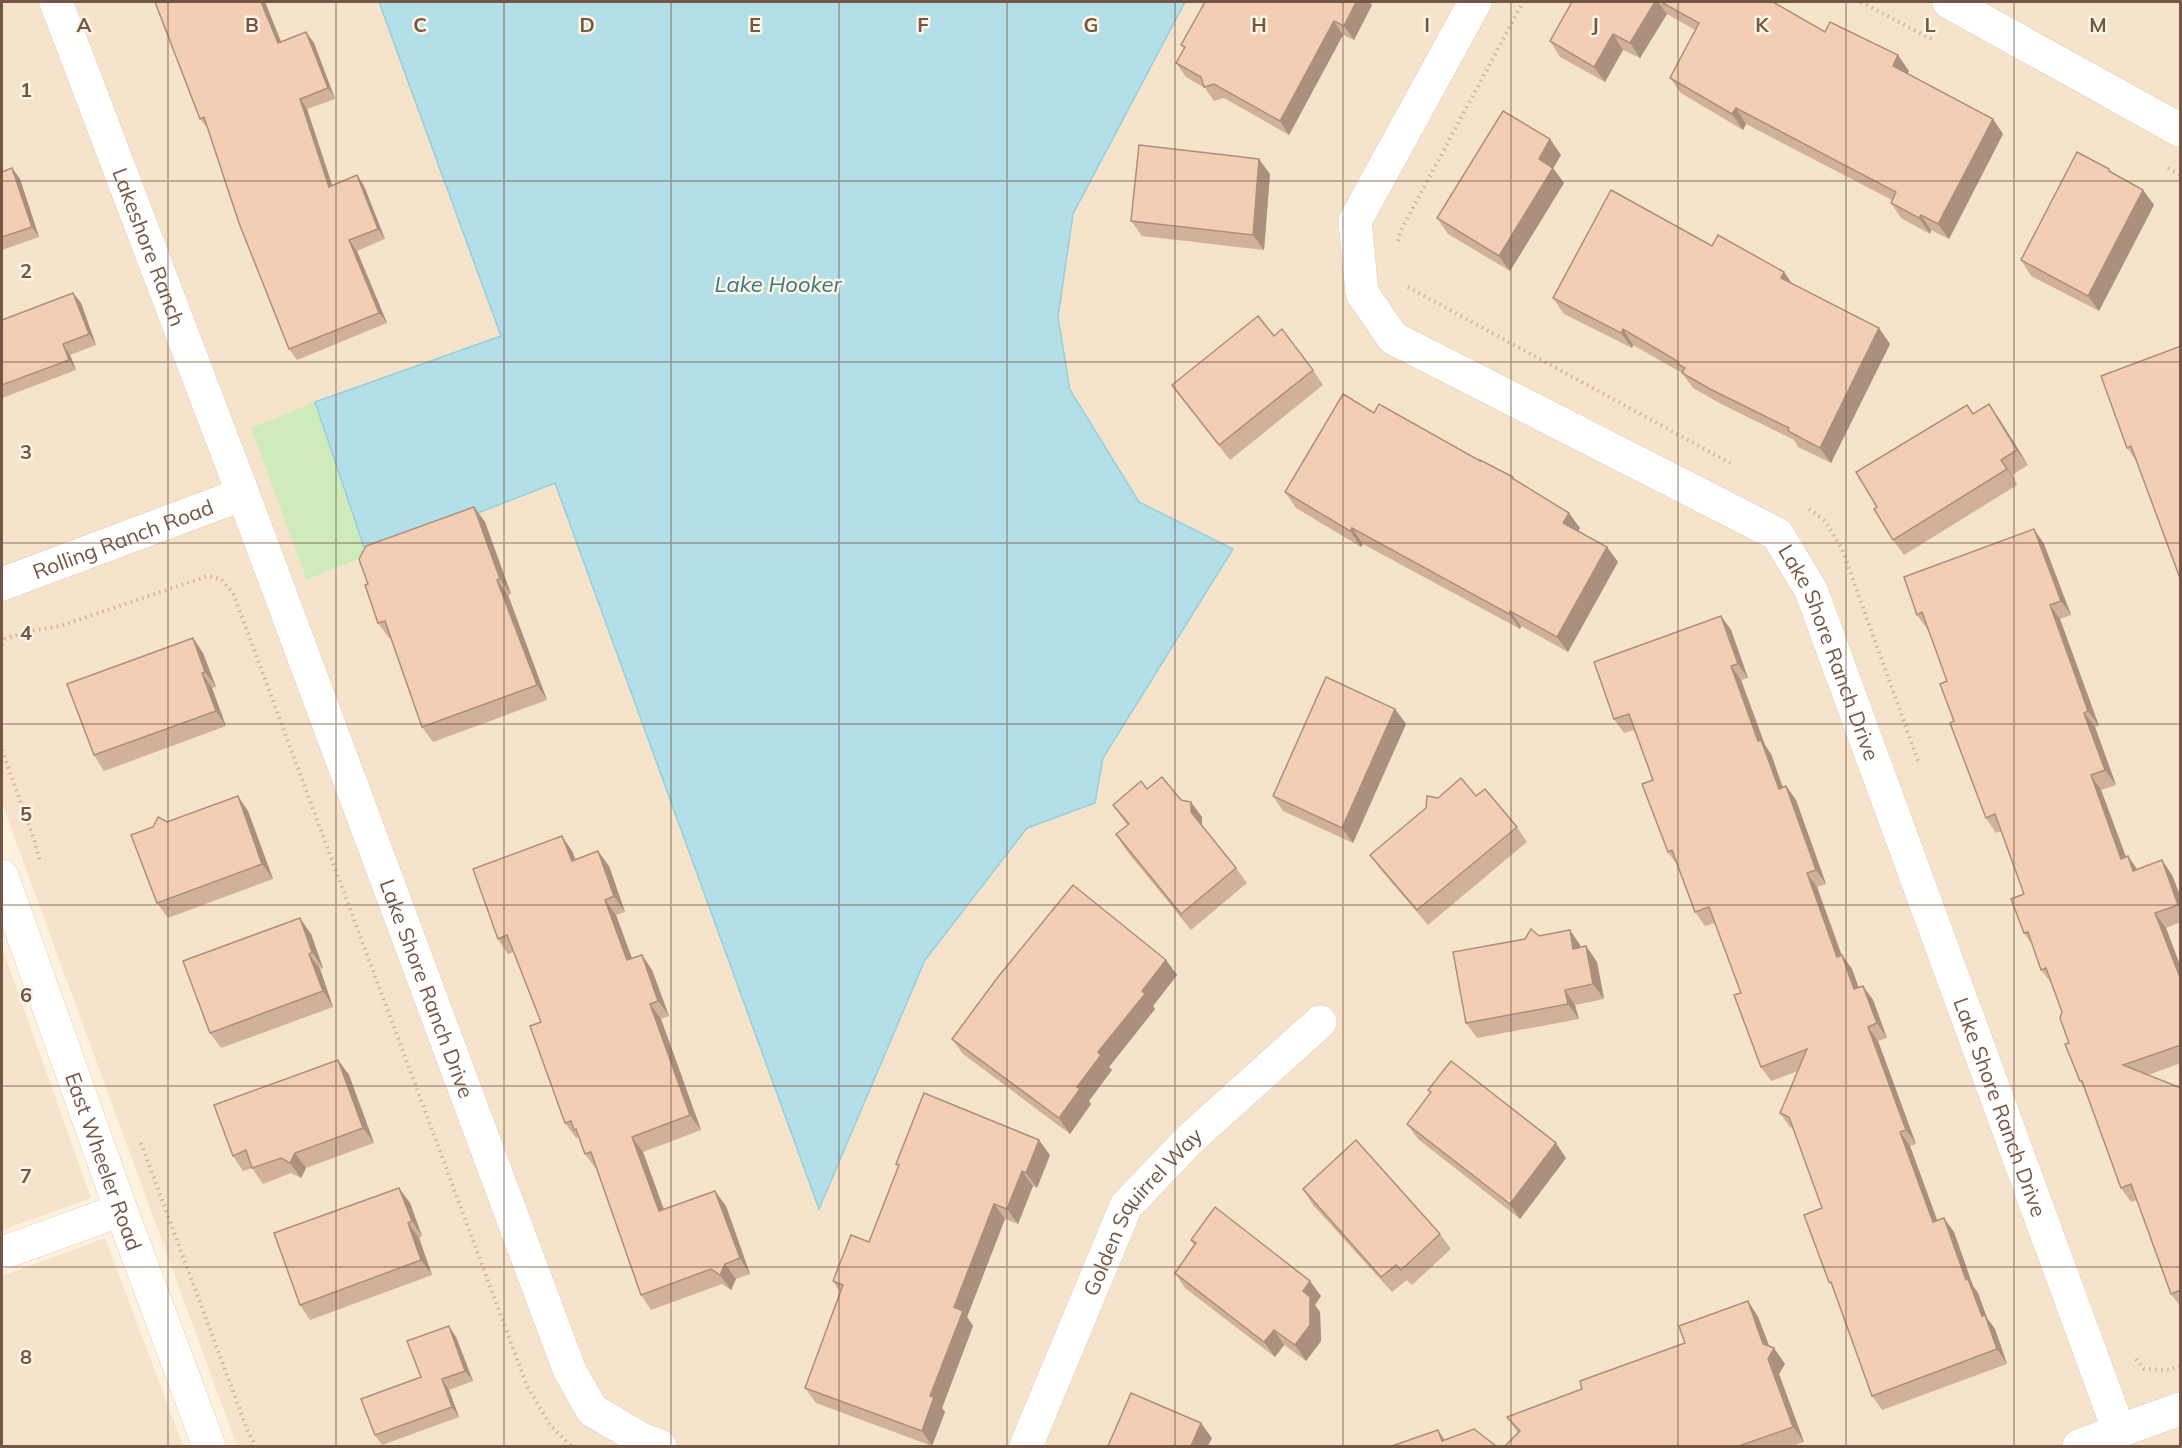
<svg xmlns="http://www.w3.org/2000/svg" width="2182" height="1448" font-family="Mulish,sans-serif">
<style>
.residential{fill:#f5e3cc}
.green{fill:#cfebbc}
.water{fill:#b2dfe8;stroke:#97cfda;stroke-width:1.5}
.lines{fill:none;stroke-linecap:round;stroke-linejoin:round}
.minor-casing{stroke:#e2cdba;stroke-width:34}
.tertiary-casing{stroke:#e2cdba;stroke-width:34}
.path{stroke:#d9b197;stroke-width:4;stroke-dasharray:1.5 4.5;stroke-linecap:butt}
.minor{stroke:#fff;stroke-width:33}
.tertiary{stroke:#fff;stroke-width:33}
.wall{fill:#d2b19b}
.shaded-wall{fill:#ab907e}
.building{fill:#f4ceb4;stroke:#ab907e;stroke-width:1.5}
.grid{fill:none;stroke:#745645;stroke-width:1.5;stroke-opacity:0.55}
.labels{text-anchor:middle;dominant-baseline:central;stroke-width:5;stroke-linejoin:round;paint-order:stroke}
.street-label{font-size:21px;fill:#745645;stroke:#fff5e5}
.water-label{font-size:22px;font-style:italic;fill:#3b7683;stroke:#fff5e5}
.grid-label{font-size:20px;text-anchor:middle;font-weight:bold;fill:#745645;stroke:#fff5e5;stroke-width:5;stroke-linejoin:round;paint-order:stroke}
</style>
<rect width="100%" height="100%" fill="#fef1de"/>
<g class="residential">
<polygon points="2,2 379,2 501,337 252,429 308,580 555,482 819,1209 925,960 1027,828 1095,803 1103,758 1233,549 1139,502 1070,390 1058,317 1073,214 1185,2 2180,2 2180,1446 237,1446 2,803"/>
<polygon points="2,948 91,1198 2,1230"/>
<polygon points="105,1238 183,1446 2,1446 2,1276"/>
</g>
<polygon class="green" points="315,402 367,556 307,580 251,428"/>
<polygon class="water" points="379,2 1185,2 1073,214 1058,317 1070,390 1139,502 1233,549 1103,758 1095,803 1027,828 925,960 819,1209 555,483 367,556 315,402 501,336"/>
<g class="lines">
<defs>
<g id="minor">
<path id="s1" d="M 56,2 L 243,494 L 569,1369 L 592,1410 L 641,1439 L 660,1446"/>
<path id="s2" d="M 1475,2 L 1355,221 L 1362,293 L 1393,338 L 1777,534 L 1811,590 L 2119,1431 L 2180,1409"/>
<polyline points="1949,2 2180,130"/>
<path id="s3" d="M 2,584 L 243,494"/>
<polyline points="2,1253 121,1210"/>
<path id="s4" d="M 1026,1446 L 1126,1206 L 1190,1139 L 1320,1022"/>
<polyline points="2079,1446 2119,1431"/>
</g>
<g id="tertiary">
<path id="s5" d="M 2,876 L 121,1210 L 209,1446"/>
</g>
</defs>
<use href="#minor" class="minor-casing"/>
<use href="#tertiary" class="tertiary-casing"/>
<g class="path">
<polyline points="1861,2 1935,41"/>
<polyline points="2168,168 2180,175"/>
<polyline points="1398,241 1400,232 1523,2"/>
<polyline points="1408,287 1730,463"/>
<polyline points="1809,509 1825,521 1842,549 1918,761"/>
<polyline points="2,645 5,639 25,632 60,626 208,576 221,579 233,593 527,1386 550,1425 571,1446"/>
<polyline points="2,750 35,842 40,862"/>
<polyline points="141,1143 248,1432 256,1446"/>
<polyline points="2136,1359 2144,1369 2170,1370 2180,1366"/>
</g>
<use href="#minor" class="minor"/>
<use href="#tertiary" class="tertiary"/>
</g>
<g class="wall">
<polygon points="155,2 265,2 281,42 306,32 314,43 335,99 307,109 332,185 357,175 364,186 385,239 357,251 387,323 297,360 289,349 208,129 200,119"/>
<polygon points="1205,2 1369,2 1372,5 1354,40 1343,35 1289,135 1224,98 1214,101 1205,88 1186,77 1176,63 1184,48 1181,45"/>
<polygon points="1572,2 1773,2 1825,32 1909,71 1907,73 1993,119 2003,134 1949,239 1931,230 1930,234 1901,218 1891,203 1892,200 1746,124 1743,130 1681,93 1670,78 1695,30 1667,14 1640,58 1623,50 1605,82 1560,57 1550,41"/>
<polygon points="1550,139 1561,155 1553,168 1564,183 1510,271 1448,234 1437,218"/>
<polygon points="12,168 20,179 39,237 2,250 2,172"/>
<polygon points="2112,173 2143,190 2154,205 2099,311 2031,276 2021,260"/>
<polygon points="1270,174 1264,250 1142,236 1131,221"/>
<polygon points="1712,246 1784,272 1792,284 1890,344 1831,463 1798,447 1794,440 1721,404 1693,388 1682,373 1633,345 1632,348 1564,314 1553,298"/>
<polygon points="73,293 81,303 96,345 70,355 76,370 2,398 2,320"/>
<polygon points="1274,336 1313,370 1323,385 1230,460 1183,400 1172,385"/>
<polygon points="2181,346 2137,462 2127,448"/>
<polygon points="1967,405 1973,414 2000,420 2028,465 2012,475 2017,485 1904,555 1893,540 1877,507"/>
<polygon points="1480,461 1513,477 1515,480 1580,528 1578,531 1607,547 1618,562 1568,652 1521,626 1520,629 1363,544 1361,547 1296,508 1285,492"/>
<polygon points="474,507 485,522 511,594 508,595 547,700 433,742 422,727 391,638 389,638 378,623 368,584"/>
<polygon points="2034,529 2044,544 2071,615 2060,619 2099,726 2095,727 2116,785 2101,790 2126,857 2128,856 2137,869 2172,875 2181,898 2181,922 2166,928 2181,968 2181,1063 2148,1075 2181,1088 2181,1307 2171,1294 2137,1200 2131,1202 2121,1188 2084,1088 2080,1081 2062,1012 2052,984 2041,970 2033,946 2024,933 2024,894 2001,831 1996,833 1986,818 1954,721 1947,681 1928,629 1928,630 1917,615"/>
<polygon points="1721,616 1731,630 1748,678 1741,680 1765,745 1771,754 1783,787 1786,786 1796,800 1826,884 1817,887 1842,955 1852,969 1859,988 1863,986 1873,1000 1887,1038 1878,1041 1916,1144 1910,1146 1937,1221 1954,1232 1973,1286 1978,1293 1987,1318 1995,1329 2007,1364 1882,1410 1872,1396 1834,1289 1829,1282 1822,1208 1793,1128 1790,1127 1780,1113 1798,1071 1771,1081 1761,1067 1741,993 1715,923 1705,926 1695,912 1678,866 1668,852 1653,780 1634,730 1624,733 1614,719"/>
<polygon points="193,638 203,653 216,687 212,688 226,726 104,771 94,755"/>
<polygon points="1395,709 1406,724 1353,843 1283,811 1273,796"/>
<polygon points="1147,789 1181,800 1202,817 1202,825 1236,868 1247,883 1191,930 1126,850 1116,834 1127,825 1113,805"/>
<polygon points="1476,796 1517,827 1527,842 1428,925 1381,870 1370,855 1438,798"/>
<polygon points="248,811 273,879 168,918 157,903 167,822"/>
<polygon points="572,851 576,860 609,866 625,912 616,915 632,958 642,955 652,970 669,1016 661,1019 701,1130 643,1152 663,1209 726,1206 750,1274 736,1279 731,1290 722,1284 651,1310 641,1295 597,1169 596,1169 585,1154 579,1137 576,1138 565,1123 541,1022 514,952 508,954 498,939"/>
<polygon points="1570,930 1580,945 1581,948 1586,946 1597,962 1604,999 1575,1005 1579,1019 1477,1038 1466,1023 1539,936"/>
<polygon points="311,934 323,968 320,969 333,1007 221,1048 210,1033"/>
<polygon points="1166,960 1177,975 1153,1006 1155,1009 1109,1067 1112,1070 1089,1101 1091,1104 1070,1134 963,1054 952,1039"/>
<polygon points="338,1060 349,1075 374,1143 306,1168 301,1178 291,1173 263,1184 252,1168 243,1171 233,1156"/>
<polygon points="1428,1090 1566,1158 1520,1219 1418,1139 1407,1124 1431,1093"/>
<polygon points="1050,1155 1037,1188 1033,1186 1018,1224 1005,1219 967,1317 973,1326 942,1408 945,1412 932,1446 816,1403 805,1388 840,1292 833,1281 869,1242 898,1167 896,1164"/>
<polygon points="399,1188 410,1203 422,1236 419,1238 432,1275 310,1320 300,1305"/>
<polygon points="1303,1189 1440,1234 1451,1249 1412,1285 1407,1280 1392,1292 1313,1205"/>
<polygon points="1191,1240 1321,1296 1315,1305 1320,1312 1321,1341 1306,1361 1284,1345 1275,1357 1185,1288 1175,1273 1194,1245"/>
<polygon points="1748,1301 1758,1317 1769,1346 1785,1364 1779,1374 1804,1442 1792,1446 1505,1446 1518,1433 1507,1417 1582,1389 1685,1343"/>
<polygon points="456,1337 473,1381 449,1390 459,1417 382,1445 375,1435 421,1377"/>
</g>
<g class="shaded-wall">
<polygon points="261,2 265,2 286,54 278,43"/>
<polygon points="1356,2 1369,2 1372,5 1354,40 1344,26"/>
<polygon points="1655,2 1658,2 1667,14 1640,58 1630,43"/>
<polygon points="1334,21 1343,35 1289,135 1280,121"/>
<polygon points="306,32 314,43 335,99 328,88"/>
<polygon points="1613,34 1623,50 1605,82 1594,67"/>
<polygon points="1898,55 1909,71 1904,81 1893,66"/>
<polygon points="300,99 307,109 336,197 329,187"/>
<polygon points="1736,108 1746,124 1743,130 1732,114"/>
<polygon points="1993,119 2003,134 1949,239 1938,224"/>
<polygon points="1550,139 1561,155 1551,172 1553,168 1564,183 1510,271 1499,256 1539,159"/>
<polygon points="1259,159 1270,174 1264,250 1253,235"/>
<polygon points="12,168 20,179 39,237 32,227"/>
<polygon points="357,175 364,186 385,239 378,229"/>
<polygon points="2143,190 2154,205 2099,311 2088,296"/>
<polygon points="1921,215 1931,230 1930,234 1919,218"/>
<polygon points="349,240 357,251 387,323 379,313"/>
<polygon points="1784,272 1795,288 1781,278"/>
<polygon points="73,293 81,303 96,345 89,334"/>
<polygon points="1879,328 1890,344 1831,463 1820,448"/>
<polygon points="1623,329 1633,345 1632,348 1621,333"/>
<polygon points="63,344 70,355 76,370 69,360"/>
<polygon points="1989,404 2000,420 2028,465 2017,450"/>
<polygon points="2001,460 2012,475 2017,485 2007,469"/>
<polygon points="474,507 485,522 511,594 500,579"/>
<polygon points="1569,513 1580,528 1574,538 1563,523"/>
<polygon points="1352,528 1363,544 1361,547 1350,531"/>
<polygon points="2034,529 2044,544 2071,615 2061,601"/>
<polygon points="1607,547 1618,562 1568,652 1557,637"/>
<polygon points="497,580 508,595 547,700 537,685"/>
<polygon points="2050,605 2060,619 2099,726 2088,711"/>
<polygon points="1510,611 1521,626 1520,629 1509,614"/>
<polygon points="1721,616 1731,630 1748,678 1738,664"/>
<polygon points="193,638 203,653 216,687 205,672"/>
<polygon points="1731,666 1741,680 1765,745 1771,754 1788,803 1779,789 1758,741"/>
<polygon points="202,673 212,688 226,726 216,711"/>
<polygon points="1395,709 1406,724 1353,843 1342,828"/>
<polygon points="2084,713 2095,727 2116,785 2105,770"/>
<polygon points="2091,775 2101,790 2132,873 2121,859"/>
<polygon points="1786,786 1796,800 1826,884 1816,870"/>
<polygon points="238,796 248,811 273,879 262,864"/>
<polygon points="1191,802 1202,817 1202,828 1191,812"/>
<polygon points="562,836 572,851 582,877 572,861"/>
<polygon points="598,851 609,866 625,912 614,896"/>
<polygon points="2128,856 2138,871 2133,871"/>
<polygon points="2162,860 2172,875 2181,898 2181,908 2178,905"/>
<polygon points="1807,873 1817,887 1847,971 1837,957"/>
<polygon points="605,900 616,915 638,975 627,960"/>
<polygon points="2155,913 2166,928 2181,968 2181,980"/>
<polygon points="300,918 311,934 323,968 312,952"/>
<polygon points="1570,930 1580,945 1584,964 1573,949"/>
<polygon points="1586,946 1597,962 1604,999 1593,984"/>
<polygon points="309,954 320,969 333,1007 323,991"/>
<polygon points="642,955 652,970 669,1016 658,1001"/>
<polygon points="1842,955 1852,969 1864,1003 1854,989"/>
<polygon points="1166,960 1177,975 1153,1006 1155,1009 1109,1067 1112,1070 1089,1101 1091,1104 1070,1134 1059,1118 1098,1052 1142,991"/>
<polygon points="1863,986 1873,1000 1887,1038 1877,1023"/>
<polygon points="1565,990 1575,1005 1579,1019 1568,1004"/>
<polygon points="650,1004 661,1019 701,1130 690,1115"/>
<polygon points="1868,1027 1878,1041 1916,1144 1906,1130"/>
<polygon points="338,1060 349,1075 374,1143 363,1128"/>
<polygon points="1900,1132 1910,1146 1943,1236 1933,1222"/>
<polygon points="632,1137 643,1152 670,1226 659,1211"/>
<polygon points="1039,1140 1050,1155 1037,1188 1026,1173"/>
<polygon points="1556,1143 1566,1158 1520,1219 1510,1204"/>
<polygon points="295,1153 306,1168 301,1178 290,1163"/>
<polygon points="1022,1171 1033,1186 1018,1224 1007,1209"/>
<polygon points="399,1188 410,1203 422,1236 412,1221"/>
<polygon points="715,1191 726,1206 750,1274 740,1258"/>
<polygon points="994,1204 1005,1219 967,1317 973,1326 942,1408 945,1412 932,1446 922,1431 930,1396 954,1307"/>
<polygon points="1944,1218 1954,1232 1973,1286 1978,1293 1987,1318 1995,1329 2007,1364 1997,1349 1982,1316 1966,1280"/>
<polygon points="408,1223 419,1238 432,1275 421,1260"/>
<polygon points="725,1264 736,1279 731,1290 720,1275"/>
<polygon points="1310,1281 1321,1296 1315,1305 1320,1312 1321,1341 1306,1361 1295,1345 1303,1291"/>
<polygon points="1748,1301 1758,1317 1772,1353 1774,1348 1785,1364 1779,1374 1804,1442 1793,1427"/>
<polygon points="449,1326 456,1337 473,1381 465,1371"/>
<polygon points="1274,1330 1284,1345 1275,1357 1264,1342"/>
<polygon points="442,1379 449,1390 459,1417 452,1407"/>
<polygon points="1201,1423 1212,1438 1208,1446 1191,1446"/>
<polygon points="1438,1430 1448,1445 1442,1441"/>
</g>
<g class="building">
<polygon points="155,2 261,2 278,43 306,32 328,88 300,99 329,187 357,175 378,229 349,240 379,313 289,349 239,223 204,117 200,119"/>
<polygon points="1205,2 1356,2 1344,26 1334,21 1280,121 1214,84 1204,87 1201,77 1176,63 1185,47 1181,45"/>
<polygon points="1572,2 1655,2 1630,43 1613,34 1594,67 1550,41"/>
<polygon points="1661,2 1773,2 1825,32 1830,22 1898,55 1893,66 1993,119 1938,224 1921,215 1919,218 1891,203 1896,192 1736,108 1732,114 1670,78 1699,23"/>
<polygon points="1503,111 1550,139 1539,159 1553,168 1499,256 1437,218"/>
<polygon points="1139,145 1259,159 1253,235 1131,221"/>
<polygon points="2077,152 2109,169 2109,171 2143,190 2088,296 2021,260"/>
<polygon points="12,168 32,227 2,237 2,172"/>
<polygon points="1611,190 1712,246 1718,235 1784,272 1781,278 1879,328 1820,448 1788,431 1789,428 1710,389 1682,373 1685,368 1678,364 1679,362 1623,329 1621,333 1553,298"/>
<polygon points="73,293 89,334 63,344 69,360 2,385 2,320"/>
<polygon points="1258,316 1274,336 1282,329 1313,370 1219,445 1172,385"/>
<polygon points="2181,346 2181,581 2131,446 2127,448 2101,376"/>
<polygon points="1343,394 1374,413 1379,404 1480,461 1480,460 1513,477 1512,478 1569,513 1563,523 1607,547 1557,637 1510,611 1509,614 1352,528 1350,531 1285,492"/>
<polygon points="1989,404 2017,450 2001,460 2007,469 1893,540 1874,509 1877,507 1856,472 1967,405 1973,414"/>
<polygon points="474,507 500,579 497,580 537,685 422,727 385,621 378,623 365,585 368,584 359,559 366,546"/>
<polygon points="2034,529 2061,601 2050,605 2088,711 2084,713 2105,770 2091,775 2121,859 2128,856 2133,871 2162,860 2178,905 2155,913 2181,980 2181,1045 2123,1065 2181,1088 2181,1290 2171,1294 2131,1184 2121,1188 2082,1081 2080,1081 2065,1044 2069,1043 2060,1018 2062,1012 2046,968 2041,970 2028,932 2024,933 2011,899 2024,894 1995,814 1986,818 1950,723 1954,721 1940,684 1947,681 1922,612 1917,615 1904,577"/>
<polygon points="1721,616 1738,664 1731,666 1758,741 1761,740 1779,789 1786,786 1816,870 1807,873 1837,957 1842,955 1854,989 1863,986 1877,1023 1868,1027 1906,1130 1900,1132 1933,1222 1944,1218 1966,1280 1968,1279 1982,1316 1985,1315 1997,1349 1872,1396 1831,1282 1829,1282 1804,1215 1822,1208 1789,1117 1780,1113 1807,1049 1761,1067 1734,995 1741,993 1709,907 1695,912 1672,850 1668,852 1642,784 1653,780 1629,714 1614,719 1594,662"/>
<polygon points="193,638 205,672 202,673 216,711 94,755 67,684"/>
<polygon points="1326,677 1395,709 1342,828 1273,796"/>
<polygon points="1162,777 1181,800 1191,802 1191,812 1236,868 1181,914 1116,834 1129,824 1113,805 1141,781 1147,789"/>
<polygon points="1461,778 1476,796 1485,789 1517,827 1417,910 1370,855 1426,808 1427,796 1438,798"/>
<polygon points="238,796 262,864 157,903 131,835 153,827 158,817 167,822"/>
<polygon points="562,836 572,861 598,851 614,896 605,900 627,960 642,955 658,1001 650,1004 690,1115 632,1137 659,1211 715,1191 740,1258 725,1264 720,1275 711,1269 641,1295 591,1152 585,1154 576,1129 574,1130 571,1121 565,1123 530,1026 541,1022 507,935 498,939 473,869"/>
<polygon points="1073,885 1166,960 1142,991 1145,994 1098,1052 1101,1055 1077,1087 1080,1089 1059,1118 952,1039 998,977"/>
<polygon points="300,918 312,952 309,954 323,991 210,1033 183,961"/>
<polygon points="1531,929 1539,936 1570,930 1573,949 1586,946 1593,984 1565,990 1568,1004 1466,1023 1453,952 1525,939"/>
<polygon points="338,1060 363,1128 295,1153 290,1163 281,1158 252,1168 246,1150 233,1156 214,1105"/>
<polygon points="1451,1061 1556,1143 1510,1204 1407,1124 1431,1092 1428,1090"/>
<polygon points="924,1093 1039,1140 1026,1173 1022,1171 1007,1209 994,1204 954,1307 963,1311 930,1396 934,1397 922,1431 805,1388 843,1285 833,1281 851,1235 869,1242 899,1165 896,1164"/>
<polygon points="1356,1140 1440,1234 1401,1270 1396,1265 1381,1277 1303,1189"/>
<polygon points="399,1188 412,1221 408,1223 421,1260 300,1305 274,1233"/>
<polygon points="1215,1207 1310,1281 1303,1291 1310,1297 1310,1325 1295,1345 1274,1330 1264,1342 1175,1273 1196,1243 1191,1240"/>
<polygon points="1748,1301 1763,1344 1774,1348 1768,1359 1793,1427 1739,1446 1505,1446 1520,1431 1507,1417 1582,1389 1580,1381 1685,1343 1679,1326"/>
<polygon points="449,1326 465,1371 442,1379 452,1407 375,1435 361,1399 421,1377 407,1341"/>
<polygon points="1131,1393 1201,1423 1191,1446 1108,1446"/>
<polygon points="1474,1429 1496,1446 1392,1446 1438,1430 1442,1441"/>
</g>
<path class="grid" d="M 168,2 L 168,1446M 336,2 L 336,1446M 504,2 L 504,1446M 671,2 L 671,1446M 839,2 L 839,1446M 1007,2 L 1007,1446M 1175,2 L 1175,1446M 1343,2 L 1343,1446M 1511,2 L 1511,1446M 1678,2 L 1678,1446M 1846,2 L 1846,1446M 2014,2 L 2014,1446M 2,181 L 2180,181M 2,362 L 2180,362M 2,543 L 2180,543M 2,724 L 2180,724M 2,905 L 2180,905M 2,1086 L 2180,1086M 2,1267 L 2180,1267"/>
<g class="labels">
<g class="street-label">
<text stroke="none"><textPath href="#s1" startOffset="262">Lakeshore Ranch</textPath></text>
<text stroke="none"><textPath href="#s3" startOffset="129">Rolling Ranch Road</textPath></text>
<text stroke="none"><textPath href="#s2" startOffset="938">Lake Shore Ranch Drive</textPath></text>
<text stroke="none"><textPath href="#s1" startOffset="1054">Lake Shore Ranch Drive</textPath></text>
<text stroke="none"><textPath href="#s2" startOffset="1424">Lake Shore Ranch Drive</textPath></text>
<text stroke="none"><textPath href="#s5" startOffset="303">East Wheeler Road</textPath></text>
<text stroke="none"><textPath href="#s4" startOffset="264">Golden Squirrel Way</textPath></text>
</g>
<g class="water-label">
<text x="778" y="284">Lake Hooker</text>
</g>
</g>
<g class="grid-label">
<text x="84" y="32">A</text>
<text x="252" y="32">B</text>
<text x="420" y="32">C</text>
<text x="587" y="32">D</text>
<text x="755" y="32">E</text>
<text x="923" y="32">F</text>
<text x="1091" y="32">G</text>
<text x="1259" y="32">H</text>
<text x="1427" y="32">I</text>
<text x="1595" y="32">J</text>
<text x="1762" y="32">K</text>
<text x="1930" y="32">L</text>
<text x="2098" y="32">M</text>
<text x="26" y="97">1</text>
<text x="26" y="278">2</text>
<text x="26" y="459">3</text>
<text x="26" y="640">4</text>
<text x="26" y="821">5</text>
<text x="26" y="1002">6</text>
<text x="26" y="1183">7</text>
<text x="26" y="1364">8</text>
</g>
<rect width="2182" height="1448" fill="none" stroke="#745645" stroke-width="6"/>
</svg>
